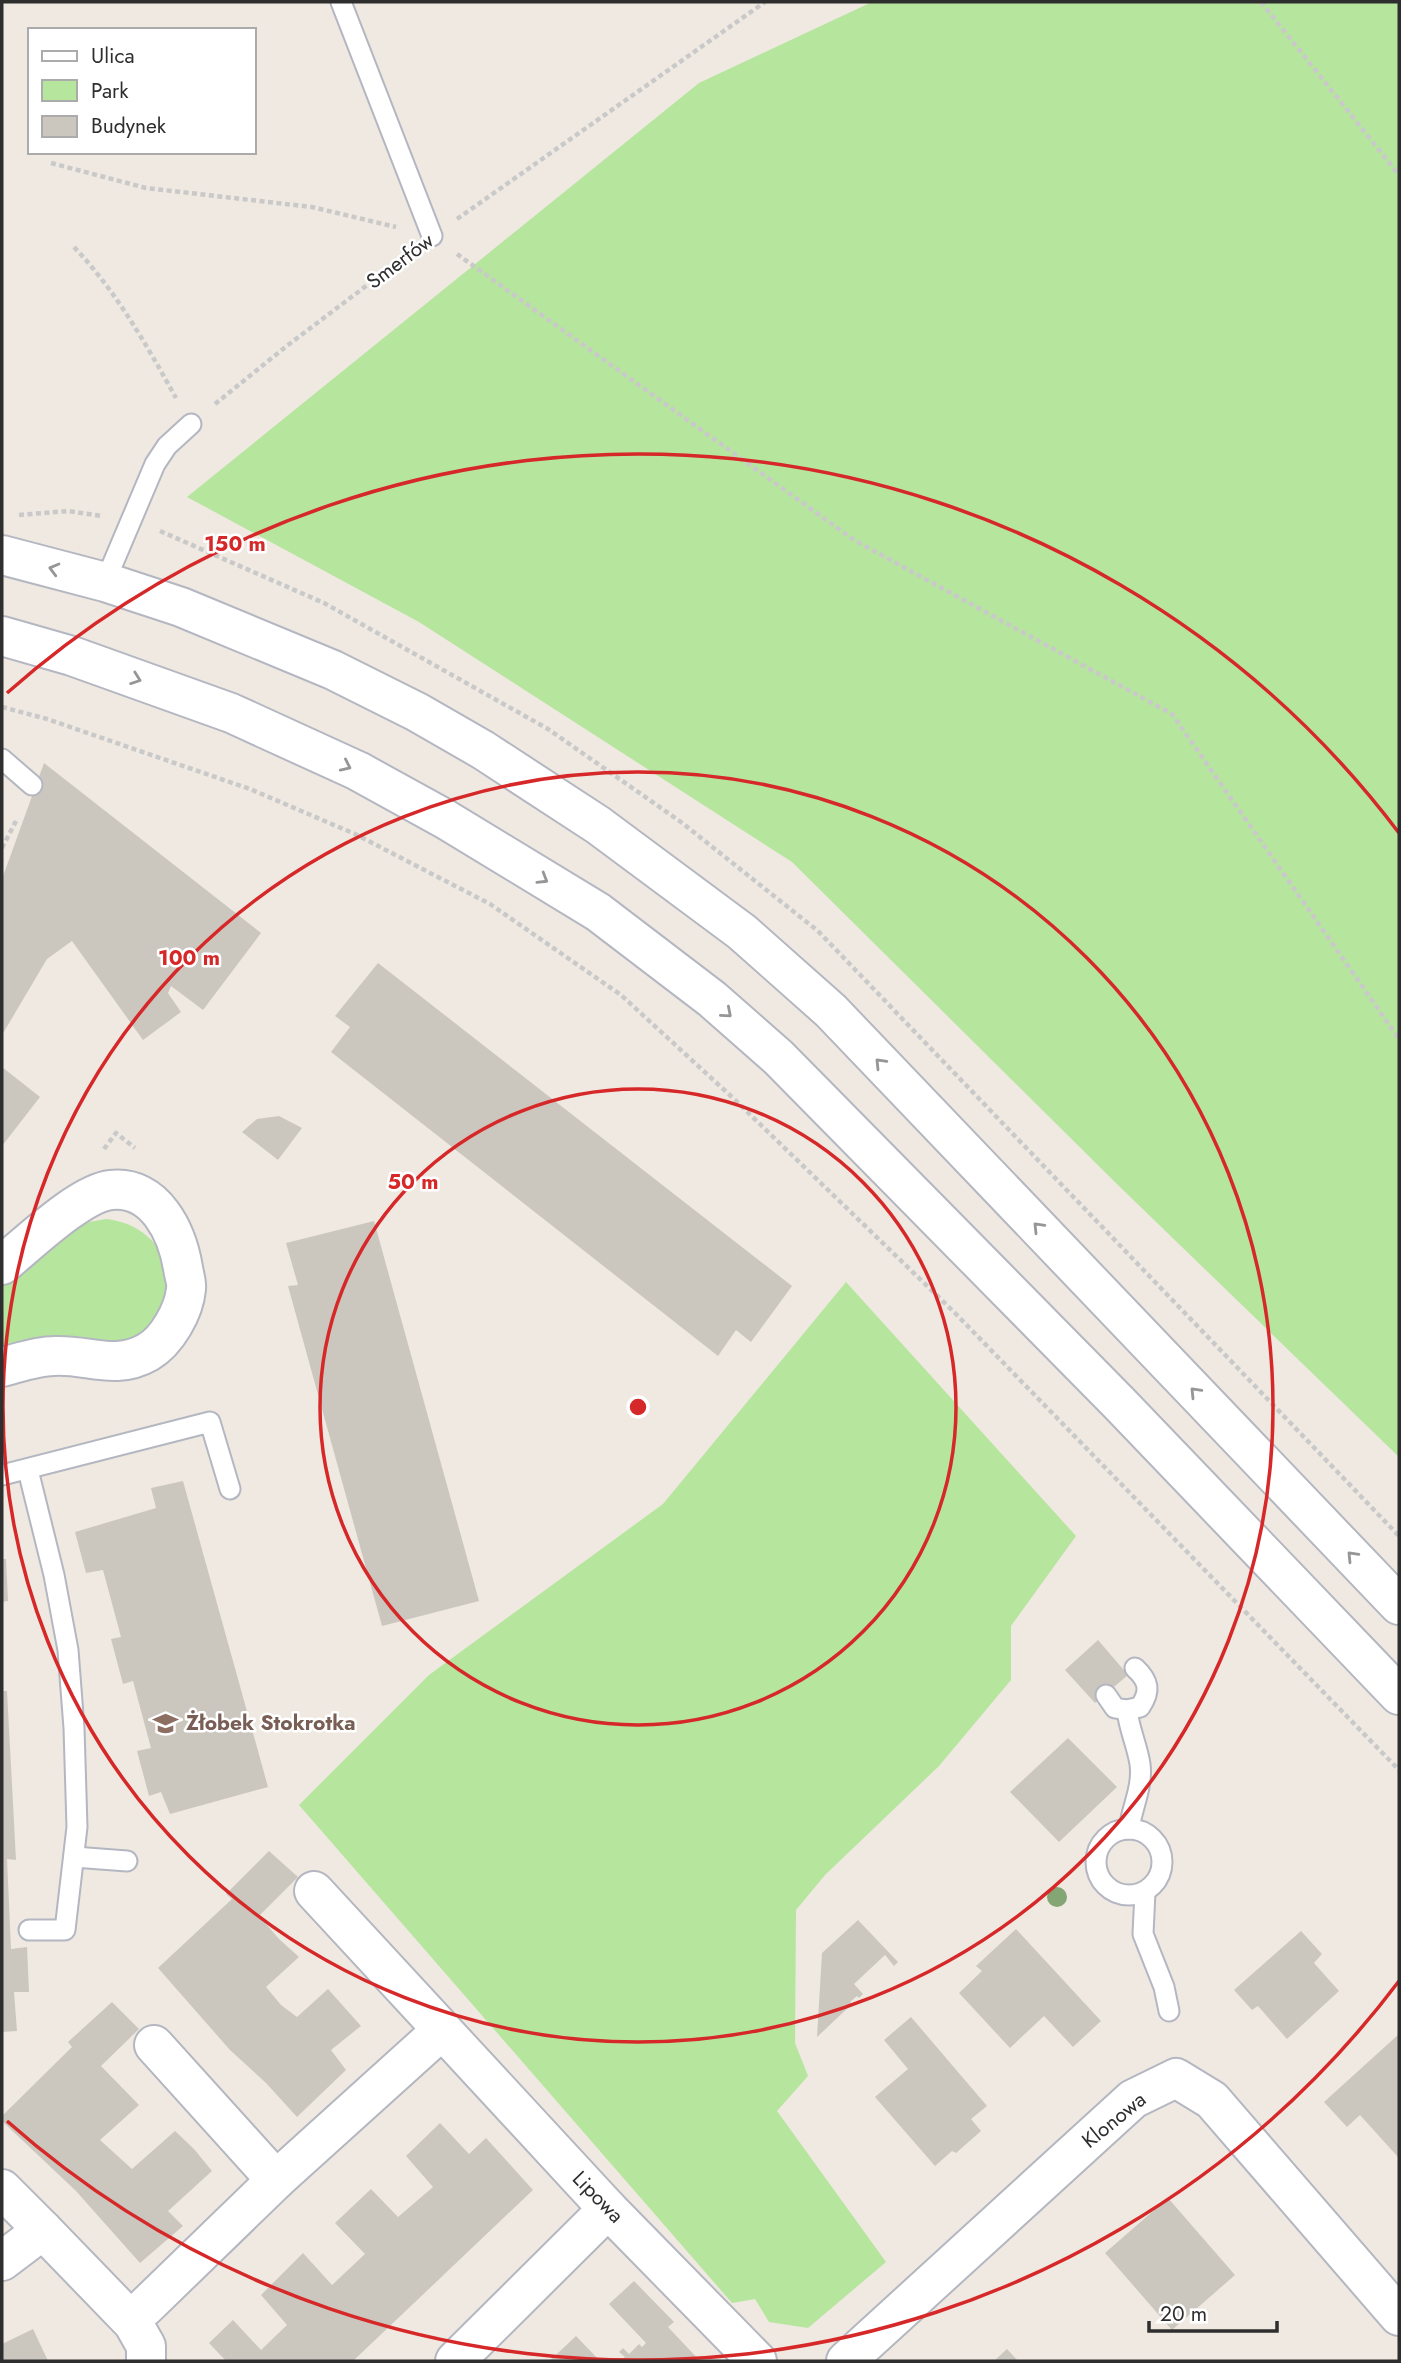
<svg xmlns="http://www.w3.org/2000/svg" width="1401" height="2363" font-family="Jost,sans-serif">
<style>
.green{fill:#b6e59e}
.building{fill:#cbc7bf}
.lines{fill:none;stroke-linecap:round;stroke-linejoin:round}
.lane-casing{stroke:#b4b7c1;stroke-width:23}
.street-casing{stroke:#b4b7c1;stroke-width:42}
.secondary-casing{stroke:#b4b7c1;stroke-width:42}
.path{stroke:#c9c9c9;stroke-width:4.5;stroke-dasharray:5 3.5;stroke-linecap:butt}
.lane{stroke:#fff;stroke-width:19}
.street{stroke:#fff;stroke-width:38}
.secondary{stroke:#fff;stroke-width:38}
.tree{fill:#84a574}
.oneway{stroke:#969696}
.ring{fill:none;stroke:#d62828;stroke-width:3.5}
.labels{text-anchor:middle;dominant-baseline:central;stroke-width:5;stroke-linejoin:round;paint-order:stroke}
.street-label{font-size:21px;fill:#2e2e2e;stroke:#fff}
.education-label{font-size:21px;font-weight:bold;fill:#785e54;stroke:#fff;text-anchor:start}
.centre{fill:#d62828;stroke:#fff;stroke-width:3.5}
.ring-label{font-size:21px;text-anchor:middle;font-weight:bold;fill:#d62828;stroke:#fff;stroke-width:5;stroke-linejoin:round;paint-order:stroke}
</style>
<rect width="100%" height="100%" fill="#efe9e1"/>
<g class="green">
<polygon points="872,2 1399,2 1399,1457 1121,1188 792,862 419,622 187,497 699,83"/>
<path d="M 106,1219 C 154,1224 182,1267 160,1311 C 155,1323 144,1337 131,1341 C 120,1344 105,1343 93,1344 C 63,1346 32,1349 2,1351 L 2,1285 L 73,1228 L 83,1223 Z"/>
<polygon points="846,1282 1076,1536 1011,1626 1011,1680 939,1766 825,1875 796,1910 795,2043 808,2076 777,2111 886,2262 808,2328 769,2322 755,2299 732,2303 299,1805 429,1675 663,1504"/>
</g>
<g class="building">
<polygon points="44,763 261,933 203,1010 171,986 168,993 181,1012 143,1040 72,941 47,959 2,1035 2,879"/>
<polygon points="378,963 792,1286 751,1342 736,1330 718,1356 331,1052 350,1027 335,1016"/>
<polygon points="2,1067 40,1097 2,1146"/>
<polygon points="279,1116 302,1128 278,1160 242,1132 257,1119"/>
<polygon points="374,1221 479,1601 382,1626 288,1286 298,1285 286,1243"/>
<polygon points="183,1481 268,1787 170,1814 161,1792 149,1796 137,1751 151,1748 133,1681 123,1684 111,1639 121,1637 103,1570 86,1573 75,1532 156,1508 151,1488"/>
<polygon points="2,1559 6,1559 8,1601 2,1602"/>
<polygon points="1098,1640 1128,1675 1095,1703 1065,1670"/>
<polygon points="2,1691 7,1691 16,1860 7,1859 11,1949 27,1947 29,1992 14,1992 17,2031 2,2032"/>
<polygon points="1068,1738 1117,1787 1059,1842 1010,1792"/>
<polygon points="269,1851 298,1877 259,1916 279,1939 299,1957 266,1987 281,2005 297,2017 328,1989 361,2026 331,2050 346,2070 297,2117 266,2083 230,2050 158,1968 232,1899 226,1894"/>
<polygon points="858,1920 898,1962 894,1966 885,1955 854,1984 863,1994 859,1998 857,1996 850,2002 852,2004 817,2037 822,1953"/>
<polygon points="1016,1929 1101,2021 1073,2047 1044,2016 1010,2048 959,1993 982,1971 976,1966"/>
<polygon points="1301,1931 1322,1954 1314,1963 1339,1991 1287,2039 1258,2006 1252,2010 1234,1990"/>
<polygon points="112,2002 139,2029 101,2066 139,2105 100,2140 132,2169 175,2131 194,2149 212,2171 168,2211 183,2226 140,2263 76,2191 2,2121 2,2116 72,2047 68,2042"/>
<polygon points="911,2017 987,2106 971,2119 981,2131 956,2153 952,2151 935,2166 875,2097 908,2069 884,2040"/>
<polygon points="1399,2034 1399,2156 1398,2157 1360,2115 1347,2127 1324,2102"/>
<polygon points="440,2123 469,2154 486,2138 533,2190 353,2361 226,2361 209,2343 233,2320 261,2350 287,2325 261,2295 303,2253 332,2285 365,2254 335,2223 371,2189 398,2217 433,2187 406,2156"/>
<polygon points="1168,2198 1235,2275 1172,2330 1105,2253"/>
<polygon points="634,2281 674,2322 668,2327 700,2361 620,2361 625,2357 619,2352 623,2348 629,2354 639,2344 642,2347 646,2343 609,2304"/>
<polygon points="33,2329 48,2361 2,2361 2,2344"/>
<polygon points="576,2336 600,2361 549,2361 558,2353"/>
<polygon points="1007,2349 1018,2361 994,2361"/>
</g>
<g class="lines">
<defs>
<g id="lane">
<polyline points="341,2 432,236"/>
<polyline points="105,582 155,464 167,446 191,424"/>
<polyline points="2,759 32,785"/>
<polyline points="28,1470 54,1575 68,1650 74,1728 77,1827 65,1930 29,1930"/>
<polyline points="2,1475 210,1422 230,1489"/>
<path d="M 1106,1695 L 1115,1708 L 1127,1710 L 1140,1707 C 1151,1691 1149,1681 1135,1668"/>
<path d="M 1127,1710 C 1129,1729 1137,1745 1140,1764 C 1143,1787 1132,1807 1129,1829"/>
<circle cx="1129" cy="1862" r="33"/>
<polyline points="74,1857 127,1861"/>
<polyline points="1145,1892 1143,1934 1164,1987 1169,2011"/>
</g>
<g id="street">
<path d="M 2,1265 C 27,1245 80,1193 111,1190 C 155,1185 177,1232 183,1268 C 184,1275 187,1283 186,1289 C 184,1311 167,1341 148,1352 C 115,1371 88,1354 54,1356 C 37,1356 18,1363 2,1367"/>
<polyline points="314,1891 608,2209 757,2361"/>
<polyline points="154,2045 276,2180"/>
<polyline points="2,2189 43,2230 2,2261"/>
<polyline points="43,2230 133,2323 146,2346 146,2361"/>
<polyline points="145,2307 276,2180 441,2031"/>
<polyline points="455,2361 608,2209"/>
<polyline points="846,2361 1133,2099 1176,2078 1212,2100 1399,2316"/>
</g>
<g id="secondary">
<polyline points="2,555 105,582 181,607 333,670 417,712 483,750 598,825 742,932 831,1011 1399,1605"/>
<polyline points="2,636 72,656 231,713 358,771 445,819 598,912 712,999 778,1057 1119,1403 1399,1695"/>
</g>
</defs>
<use href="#lane" class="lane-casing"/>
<use href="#street" class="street-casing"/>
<use href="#secondary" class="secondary-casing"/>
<g class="path">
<polyline points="1261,2 1399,175"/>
<polyline points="51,163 146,188 312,207 396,227"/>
<polyline points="457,219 765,2"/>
<path d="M 74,247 C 116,291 146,344 176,398"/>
<polyline points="457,254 854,540 1172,714 1399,1039"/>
<polyline points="215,404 288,345 407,255"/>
<polyline points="19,515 68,511 101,516"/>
<polyline points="160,531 324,603 548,729 681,822 818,931 1399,1536"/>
<polyline points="2,707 47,719 250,789 355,834 490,904 621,995 733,1098 955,1313 1399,1770"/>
<polyline points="2,848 17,819"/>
<polyline points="104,1149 116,1133 135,1148"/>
</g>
<use href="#lane" class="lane"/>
<use href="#street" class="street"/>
<use href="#secondary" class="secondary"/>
</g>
<circle class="tree" cx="1057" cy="1897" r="10"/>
<defs><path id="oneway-chevron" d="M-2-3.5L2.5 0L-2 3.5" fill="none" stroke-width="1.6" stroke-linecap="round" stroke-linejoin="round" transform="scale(1.75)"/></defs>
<g class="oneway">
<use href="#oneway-chevron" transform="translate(54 569) rotate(-165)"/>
<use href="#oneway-chevron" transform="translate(136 679) rotate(20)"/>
<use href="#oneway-chevron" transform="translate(346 766) rotate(25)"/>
<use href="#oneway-chevron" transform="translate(543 879) rotate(31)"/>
<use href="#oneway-chevron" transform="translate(727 1013) rotate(41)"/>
<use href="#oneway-chevron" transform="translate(880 1063) rotate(-134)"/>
<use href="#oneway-chevron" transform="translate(1038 1227) rotate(-134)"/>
<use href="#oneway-chevron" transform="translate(1195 1392) rotate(-134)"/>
<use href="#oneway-chevron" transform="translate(1352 1556) rotate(-134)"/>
</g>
<g class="ring">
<circle cx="638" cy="1407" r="318"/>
<circle cx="638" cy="1407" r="635"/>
<path d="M1399 1981A953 953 0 0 1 7 2121M7 693A953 953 0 0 1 1399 833"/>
</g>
<defs>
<symbol id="school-bare" viewBox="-9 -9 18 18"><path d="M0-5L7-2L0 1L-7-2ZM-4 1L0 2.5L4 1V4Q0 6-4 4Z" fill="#8d6e63" stroke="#fff" stroke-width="2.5" paint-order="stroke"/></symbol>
</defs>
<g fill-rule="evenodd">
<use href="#school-bare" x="148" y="1706" width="35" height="35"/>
</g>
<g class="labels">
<g class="street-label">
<text transform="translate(400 261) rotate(-37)">Smerfów</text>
<text transform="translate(1114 2120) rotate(-39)">Klonowa</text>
<text transform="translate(598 2197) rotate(46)">Lipowa</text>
</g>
<g class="education-label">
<text x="186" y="1723">Żłobek Stokrotka</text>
</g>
</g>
<circle cx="638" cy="1407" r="10" class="centre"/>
<g class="ring-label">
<text x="235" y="551">150 m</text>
<text x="189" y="965">100 m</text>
<text x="413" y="1189">50 m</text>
</g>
<rect width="1401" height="2363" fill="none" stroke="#2e2e2e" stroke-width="7"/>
<rect x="28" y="28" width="228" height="126" fill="#ffffff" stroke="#ababab" stroke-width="2"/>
<rect x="42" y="51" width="35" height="10" fill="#ffffff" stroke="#ababab" stroke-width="2"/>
<text x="91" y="63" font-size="21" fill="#2e2e2e">Ulica</text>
<rect x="42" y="80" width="35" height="21" fill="#b6e59e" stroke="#ababab" stroke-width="2"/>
<text x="91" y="98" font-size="21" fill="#2e2e2e">Park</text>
<rect x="42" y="116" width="35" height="21" fill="#cbc7bf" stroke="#ababab" stroke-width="2"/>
<text x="91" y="133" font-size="21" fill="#2e2e2e">Budynek</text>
<path d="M1149 2321v10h128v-10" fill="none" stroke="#2e2e2e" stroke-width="3.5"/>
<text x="1160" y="2321" font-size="21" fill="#2e2e2e" stroke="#ffffff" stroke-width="5" paint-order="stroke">20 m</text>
</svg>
